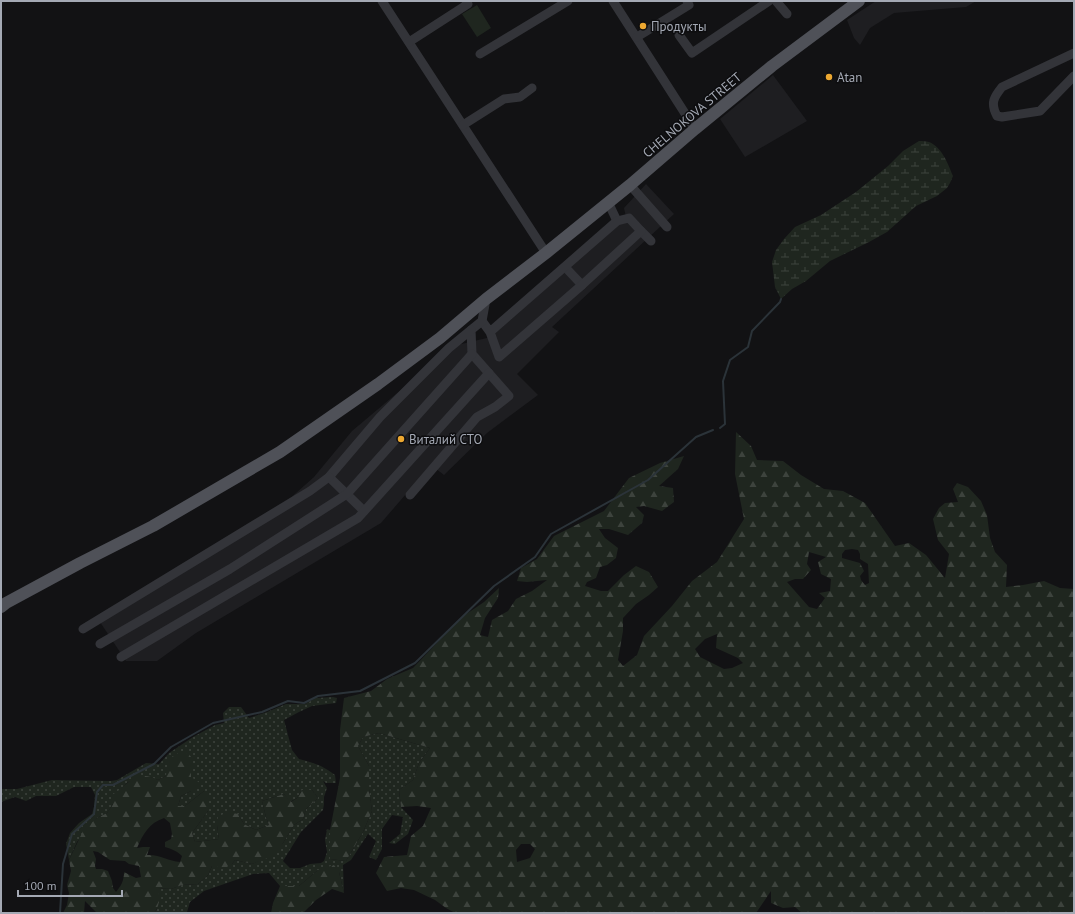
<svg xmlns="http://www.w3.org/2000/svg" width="1075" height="914" font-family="'PT Sans',sans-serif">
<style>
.built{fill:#1e1e21}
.grass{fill:url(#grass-dots)}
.forest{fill:url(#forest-firs);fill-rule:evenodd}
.wetland{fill:url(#wetland-marsh)}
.pitch{fill:#1f261f}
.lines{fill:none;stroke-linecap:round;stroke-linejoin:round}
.stream{stroke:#2b3339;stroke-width:2}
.minor{stroke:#333439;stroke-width:9}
.major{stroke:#4f5158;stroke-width:12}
.poi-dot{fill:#eda831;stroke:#0d0d0f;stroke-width:1.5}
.labels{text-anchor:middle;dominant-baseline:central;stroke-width:3;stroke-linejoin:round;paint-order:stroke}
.poi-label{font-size:13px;fill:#a4a9b4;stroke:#0d0d0f;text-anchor:start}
.street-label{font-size:13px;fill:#a4a9b4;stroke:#0d0d0f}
</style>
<defs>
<pattern id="grass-dots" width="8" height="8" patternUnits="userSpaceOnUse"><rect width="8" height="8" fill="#1f261f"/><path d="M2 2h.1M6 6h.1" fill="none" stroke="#3d433d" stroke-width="1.8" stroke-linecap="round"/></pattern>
<pattern id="forest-firs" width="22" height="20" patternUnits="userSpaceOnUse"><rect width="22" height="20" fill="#1f261f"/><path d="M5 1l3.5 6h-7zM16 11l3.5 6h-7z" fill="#3d433d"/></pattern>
<pattern id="wetland-marsh" width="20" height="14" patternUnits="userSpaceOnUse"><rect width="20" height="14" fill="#1f261f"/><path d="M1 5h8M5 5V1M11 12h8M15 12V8" fill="none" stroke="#3d433d"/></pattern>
</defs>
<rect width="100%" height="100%" fill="#121214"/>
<g class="built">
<polygon points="876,1 976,1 966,7 894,13 870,28 860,45 854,38 847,20"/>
<polygon points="773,75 807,121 745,157 720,119"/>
<polygon points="646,184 674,214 552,327 559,332 517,374 538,395 487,433 444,475 431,465 381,523 196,633 157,661 126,661 98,619 268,518 314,477 352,431 453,346 491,337 626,217 624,208"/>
</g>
<path class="grass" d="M 333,697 L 337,698 L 336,703 L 312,706 L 299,712 L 284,720 L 292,750 L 299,759 C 314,763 322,765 335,775 L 336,783 L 326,783 L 323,781 L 327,788 L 324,797 L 324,804 L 323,810 L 301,832 L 283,861 L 290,868 L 300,868 L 310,864 L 321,863 L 324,861 L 327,852 L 325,840 L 327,829 L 330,830 L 330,859 L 346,861 L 363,832 L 372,811 L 369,789 L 369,766 L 358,746 L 363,737 L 379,733 L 430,748 L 419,763 L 413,780 L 399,790 L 401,807 L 413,820 L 408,834 L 395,844 L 389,843 L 400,834 L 403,817 L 392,815 L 382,829 L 382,849 L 376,860 L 369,857 L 376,841 L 368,834 L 351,860 L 343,865 L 344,893 L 339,872 L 318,870 L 299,886 L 280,886 L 269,873 L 253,874 L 204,891 L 190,902 L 187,912 L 188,913 L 154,913 L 157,909 L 158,888 L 171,889 L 182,885 L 198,884 L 208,875 L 212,866 L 232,864 L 235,860 L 252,864 L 261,860 L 283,843 L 294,825 L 303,819 L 306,809 L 318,798 L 312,790 L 302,790 L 297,798 L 290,802 L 284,794 L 262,801 L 266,817 L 269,825 L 256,830 L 244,824 L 238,814 L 217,825 L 219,839 L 195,842 L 192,833 L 208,811 L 204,791 L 185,806 L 178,806 L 181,796 L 191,791 L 191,767 L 166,776 L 158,780 L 150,777 L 128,782 L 119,791 L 113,795 L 113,804 L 107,813 L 97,818 L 77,842 L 69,860 L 66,844 L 70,833 L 79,823 L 92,814 L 94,807 L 95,795 L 91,787 L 74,787 L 56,796 L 36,796 L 26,801 L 15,797 L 1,802 L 1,789 L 17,789 L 52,780 L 111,781 L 117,780 L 146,763 L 159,764 L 169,753 L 193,737 L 215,725 L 224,723 L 223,713 L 229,707 L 241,707 L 249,718 L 267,712 L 286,704 L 305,704 L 316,698 Z"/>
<g class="forest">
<path d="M 736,432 L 751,446 L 757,460 L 783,461 L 801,475 L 824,489 L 843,491 L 865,503 L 895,546 L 909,543 L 926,555 L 945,578 L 949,554 L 938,540 L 933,519 L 939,508 L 945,503 L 958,502 L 953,489 L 957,483 L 968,487 L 981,501 L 987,515 L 990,538 L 995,552 L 1007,565 L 1006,587 L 1023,585 L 1044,581 L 1060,588 L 1074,589 L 1074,913 L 802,913 L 795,907 L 783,908 L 771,903 L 771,891 L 756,913 L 455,913 L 446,908 L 435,900 L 414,890 L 401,888 L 387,891 L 376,873 L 384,857 L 407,855 L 411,836 L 423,826 L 431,808 L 417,806 L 401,807 L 399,790 L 413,780 L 419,763 L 430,748 L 379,733 L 363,737 L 358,746 L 369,766 L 369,789 L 372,811 L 363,832 L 346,861 L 330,859 L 330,830 L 340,778 L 340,730 L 344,698 L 371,691 L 387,679 L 413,668 L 462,617 L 484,602 L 499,588 L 498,598 L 485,618 L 480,635 L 488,637 L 492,620 L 508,611 L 516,599 L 532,591 L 547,580 L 527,582 L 517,581 L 521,568 L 537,559 L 554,536 L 604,511 L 629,478 L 660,463 L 684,456 L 678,469 L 659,486 L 673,488 L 674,502 L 662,511 L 644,506 L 636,507 L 644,515 L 642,523 L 628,535 L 609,529 L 599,529 L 605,538 L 618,548 L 616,558 L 607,565 L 600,567 L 596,578 L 587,582 L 585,586 L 601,591 L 608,591 L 624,575 L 636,566 L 649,572 L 658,587 L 649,595 L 636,604 L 623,618 L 623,631 L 618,660 L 623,666 L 637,655 L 644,636 L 672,606 L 692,581 L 717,562 L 744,519 L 735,474 ZM 852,549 L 858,550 L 860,554 L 860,559 L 868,564 L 869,583 L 865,585 L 861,580 L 860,576 L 864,571 L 860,563 L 842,558 L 842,554 L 845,550 ZM 809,552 L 826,557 L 818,562 L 821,574 L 831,579 L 830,591 L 819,593 L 825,598 L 817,609 L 809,607 L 787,582 L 795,579 L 803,579 L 811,570 L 807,564 ZM 717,634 L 716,648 L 738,658 L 743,663 L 732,668 L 724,669 L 700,657 L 695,649 L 705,639 ZM 521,844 L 530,844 L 535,849 L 530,858 L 517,862 L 516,850 Z"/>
<path d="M 182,751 L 189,754 L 193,760 L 191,767 L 191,777 L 200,783 L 191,791 L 181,796 L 178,806 L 185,806 L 204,791 L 209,798 L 208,811 L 192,833 L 195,842 L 219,839 L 217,825 L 218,817 L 227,812 L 238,814 L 244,824 L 256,830 L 269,825 L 266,817 L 262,801 L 284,794 L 291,802 L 297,798 L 302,790 L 312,790 L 318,798 L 306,809 L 303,819 L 294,825 L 283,843 L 273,856 L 252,864 L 235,860 L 232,864 L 225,868 L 212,866 L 208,875 L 198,884 L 182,885 L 171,889 L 158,888 C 160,897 160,906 154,913 L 97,913 L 85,901 L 84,913 L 63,913 L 67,905 L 69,893 L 67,885 L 71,871 L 69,860 L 84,829 L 97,818 L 107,813 L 113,804 L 112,795 C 121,790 132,776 142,776 C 147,775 153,778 158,780 L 166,776 C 167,760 168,758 182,751 ZM 164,818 L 170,823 L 172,834 L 171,839 L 165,842 L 165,847 C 172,849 177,851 182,856 L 180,862 C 168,861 159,854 147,855 L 150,847 L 143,847 L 137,848 C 143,834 149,823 164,818 ZM 93,851 L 98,852 L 110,860 L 125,861 L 129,864 L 139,866 L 141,877 L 136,878 L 124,872 C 124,881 121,886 116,892 L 113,888 L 112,881 L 108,871 L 102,869 L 96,869 L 95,866 L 96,859 Z"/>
<polygon points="334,865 339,872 344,893 332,889 316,900 303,913 271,913 273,903 280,886 299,886 318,870"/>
</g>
<path class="wetland" d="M 919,141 C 922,141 926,141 929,142 C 942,147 948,164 953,176 L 950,183 L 947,188 L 937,196 L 916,206 L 887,232 L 869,242 L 830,261 L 806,281 L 792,289 L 781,299 L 775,287 L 772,262 L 776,250 L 784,239 L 795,227 L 821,215 L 856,192 L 888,166 L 903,151 Z"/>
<polygon class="pitch" points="477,5 491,28 477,37 462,14"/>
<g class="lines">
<g class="stream">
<polyline points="720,428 725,424 723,381 730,360 748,347 752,331 780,302 781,299"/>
<polyline points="60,913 63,864 72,834 94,814 97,792 103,785 113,785 154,764 171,747 213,723 262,712 288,701 304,703 318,696 360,691 415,663 494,586 535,557 551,534 648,480 696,437 713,430"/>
</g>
<g class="minor">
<polyline points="382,1 546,253"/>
<polyline points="613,1 695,129"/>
<polyline points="776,1 787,14"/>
<polyline points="679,35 692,53 769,1"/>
<polyline points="637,37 689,5 687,1"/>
<polyline points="409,42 468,4 466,1"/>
<path d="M 1074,53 L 1002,87 C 994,97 990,103 997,116 L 1002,117 L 1040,111 L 1074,76"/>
<polyline points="480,54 568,1"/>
<polyline points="463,125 504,99 520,97 532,88"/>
<polyline points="630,185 667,227"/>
<polyline points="608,202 617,221"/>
<polyline points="641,231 651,241"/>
<polyline points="565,267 582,285"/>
<polyline points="482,321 490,332 499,357 582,285 641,231 629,218 617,221 490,332"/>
<polyline points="410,495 477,417 495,407 509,396 472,354 471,330 482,321 486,299"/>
<polyline points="364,511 329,477 380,417 449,348 471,330"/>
<polyline points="83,629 310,491 329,477"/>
<polyline points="100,644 230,569 347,494 472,354"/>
<polyline points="121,657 358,518 489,373"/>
</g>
<polyline class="major" points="1,607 6,603 80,563 153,526 280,452 378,384 440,338 486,299 546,253 630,185 695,129 772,66 859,1"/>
</g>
<g class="poi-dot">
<circle cx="643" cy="26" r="4"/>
<circle cx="829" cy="77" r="4"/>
<circle cx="401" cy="439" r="4"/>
</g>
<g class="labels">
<g class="poi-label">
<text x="651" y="26">Продукты</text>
<text x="837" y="77">Atan</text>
<text x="409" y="439">Виталий СТО</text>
</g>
<g class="street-label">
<text transform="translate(692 115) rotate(-40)">CHELNOKOVA STREET</text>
</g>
</g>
<rect width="1075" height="914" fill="none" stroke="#a4a9b4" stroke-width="4"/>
<path d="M18 890v6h104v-6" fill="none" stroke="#a4a9b4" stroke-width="2"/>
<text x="24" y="890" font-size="12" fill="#a4a9b4" stroke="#0d0d0f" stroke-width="3" paint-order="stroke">100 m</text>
</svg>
